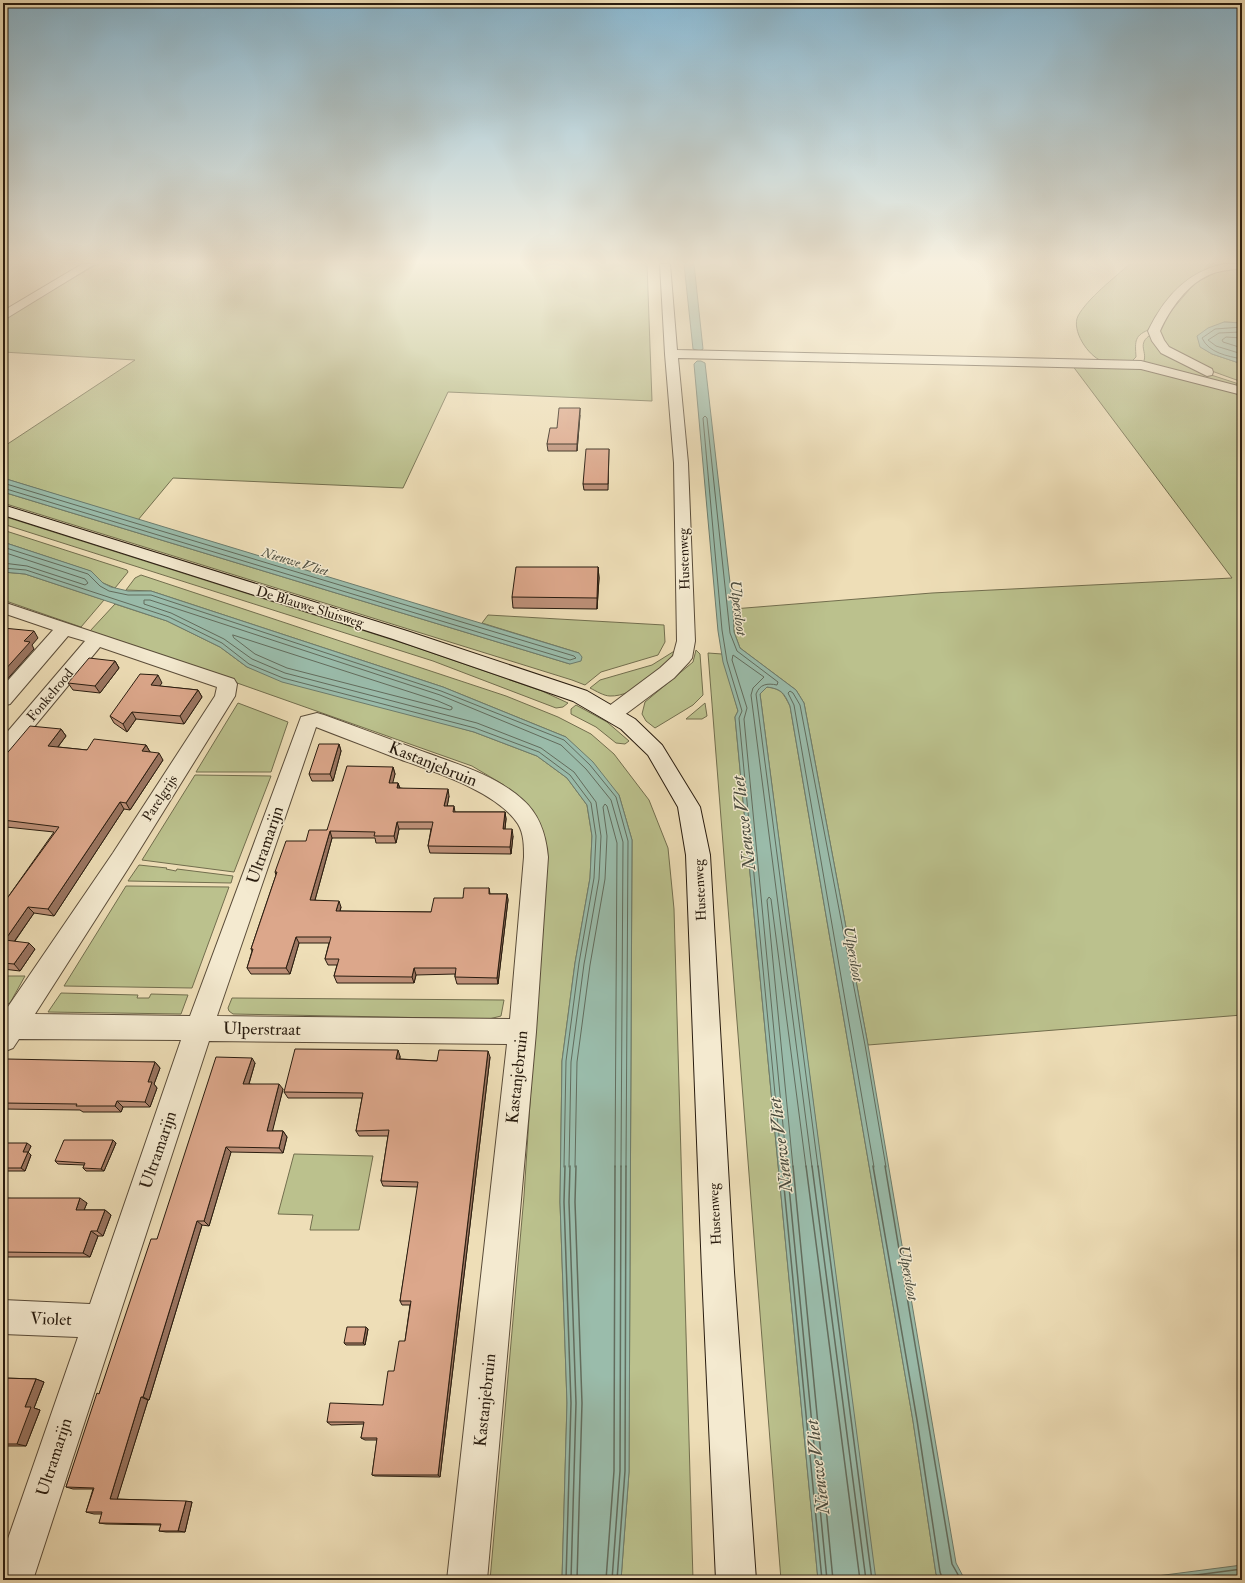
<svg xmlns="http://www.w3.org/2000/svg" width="1245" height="1583" font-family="'IM FELL Double Pica',serif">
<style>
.green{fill:#bbc18d;stroke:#726e4e}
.water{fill:#9abcab;stroke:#6d7c6d}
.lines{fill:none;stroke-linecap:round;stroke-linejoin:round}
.shore-far1{stroke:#626c5d;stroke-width:1}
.shore{stroke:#626c5d;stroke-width:1.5}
.minor-casing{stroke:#5a4c39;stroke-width:2}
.secondary-casing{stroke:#291c0f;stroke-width:2}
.minor{fill:#f4ead0;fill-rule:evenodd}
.secondary{fill:#f4ead0;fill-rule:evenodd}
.wall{fill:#bd9078;stroke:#291c0f}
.shaded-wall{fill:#9a7561;stroke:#291c0f}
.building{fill:#dca78b;stroke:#291c0f}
.labels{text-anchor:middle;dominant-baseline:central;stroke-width:3;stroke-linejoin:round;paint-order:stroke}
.far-water-label{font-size:13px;font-style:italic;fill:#4b4c3e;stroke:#f4ead0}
.street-label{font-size:14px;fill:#291c0f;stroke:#f4ead0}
.water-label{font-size:15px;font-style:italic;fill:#4b4c3e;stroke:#f4ead0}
.near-street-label{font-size:17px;fill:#291c0f;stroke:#f4ead0}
.near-water-label{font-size:18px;font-style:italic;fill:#4b4c3e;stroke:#f4ead0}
</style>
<rect width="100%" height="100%" fill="#eedeb7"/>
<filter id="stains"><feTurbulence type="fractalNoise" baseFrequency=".005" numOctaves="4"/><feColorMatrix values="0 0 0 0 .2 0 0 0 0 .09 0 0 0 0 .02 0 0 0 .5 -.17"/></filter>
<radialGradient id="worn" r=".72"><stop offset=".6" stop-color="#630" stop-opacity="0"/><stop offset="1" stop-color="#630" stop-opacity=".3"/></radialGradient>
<g class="green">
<polygon points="98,264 647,264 652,401 448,392 403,488 173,478 138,520 3,478 3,447 135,360 3,352 3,318"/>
<path d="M 1130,264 L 1237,264 L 1203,273 L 1151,329 C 1134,335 1135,341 1136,357 L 1132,361 C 1124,363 1109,364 1102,361 C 1088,356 1071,330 1078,316 C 1087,299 1115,277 1130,264 Z"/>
<polygon points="1242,266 1242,323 1224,322 1201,347 1212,354 1242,364 1242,382 1209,370 1168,347 1159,334 1160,324 1195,283 1217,272"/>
<path d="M 1152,334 L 1154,339 L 1205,373 L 1242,385 L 1242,391 L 1143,363 C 1149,352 1135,344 1152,334 Z"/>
<polygon points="1072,365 1144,367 1242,393 1242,1015 868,1045 804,703 796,690 740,648 734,632 733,609 932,593 1232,578"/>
<polygon points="3,492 570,664 579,653 482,623 488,615 664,625 665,642 658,655 601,672 585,685 572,680 3,503"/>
<polygon points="3,516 412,646 542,691 568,703 563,707 556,708 433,661 3,524"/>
<polygon points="3,530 127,570 128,572 115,588 103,583 90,571 3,542"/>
<polygon points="3,572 25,574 104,600 81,627 3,600"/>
<polygon points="141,575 506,696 558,717 591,734 614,754 649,800 668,848 674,909 693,1580 621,1580 629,1472 632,840 619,795 566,737 443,687 151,591 126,590 135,578"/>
<polygon points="115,604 167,621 220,647 247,667 474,732 537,756 567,778 587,805 592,836 590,878 575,963 562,1061 560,1202 567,1403 562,1580 490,1580 524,1196 543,900 518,798 504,785 472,766 90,631"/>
<path d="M 676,650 C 665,669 634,697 610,696 C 604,696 596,691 590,688 L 600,680 L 652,665 Z"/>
<polygon points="696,650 700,654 703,695 693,705 655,728 646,721 642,714 645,702 693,662"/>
<polygon points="708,653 722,654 738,711 735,717 818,1580 781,1580"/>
<path d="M 767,687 C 782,689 783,693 790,706 L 913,1421 L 936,1574 L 940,1580 L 876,1580 L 874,1571 L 760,694 Z"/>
<polygon points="238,703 288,722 271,772 196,772"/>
<polygon points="705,703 707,716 702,719 686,719"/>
<polygon points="576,705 607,722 629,741 625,744 616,743 596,727 571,714 571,709"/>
<polygon points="195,775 271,776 234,872 142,860"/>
<polygon points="139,865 167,868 166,869 176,871 177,869 233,876 231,883 128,881"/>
<polygon points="126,886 229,887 192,988 64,986"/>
<polygon points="3,976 25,976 10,1003 3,1006"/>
<polygon points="61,993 138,995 137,998 149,998 151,994 188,995 181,1014 48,1012"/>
<polygon points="232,998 504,1000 501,1016 489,1019 233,1014 229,1011 228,1008"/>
<polygon points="294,1154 373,1156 359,1230 310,1230 313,1215 278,1214"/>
</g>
<g class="water">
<polygon points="684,264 694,264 703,349 700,351 693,349"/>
<polygon points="1224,322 1242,323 1242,364 1212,354 1200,347 1197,336 1208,328"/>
<path d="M 697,361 L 701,361 L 705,363 L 733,609 L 734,632 L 740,648 L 796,690 L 804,703 L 868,1045 L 956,1563 L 965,1580 L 940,1580 L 936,1574 L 913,1421 L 790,706 C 784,693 782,689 767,687 L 760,694 L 876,1580 L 818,1580 L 735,717 L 738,711 L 723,662 L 718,631 L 694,364 Z"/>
<polygon points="3,478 579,653 582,657 581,661 570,664 3,492"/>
<polygon points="3,542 91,571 103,583 111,587 128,591 151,591 443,687 566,737 593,762 619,795 632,840 629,1472 621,1580 562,1580 567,1403 560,1202 562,1061 575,963 590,878 592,836 587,805 567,778 537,756 474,732 282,682 247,667 220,647 167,621 25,574 3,572"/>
<polygon points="1242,1565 1242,1580 1126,1580"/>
</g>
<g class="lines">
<g class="shore-far1">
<path d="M 1242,327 L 1215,329 L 1202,338 C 1209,353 1227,356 1242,359"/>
<polyline points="1242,332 1219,333 1208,340 1216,346 1242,354"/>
<polyline points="1242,338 1226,337 1222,340 1223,342 1242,348"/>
<polyline points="3,483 574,656 576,658 570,660 3,488"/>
<polyline points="3,547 88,574 100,586 109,591 128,595 151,595 441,691 564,740 590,765 616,797 628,841 626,1167"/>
<polyline points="3,552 85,579 88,583 85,585 27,566 3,563"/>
<polyline points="3,568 26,570 169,617 222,643 249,664 283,678 475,728 539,752 570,775 591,803 596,836 594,878 579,963 566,1061 564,1167"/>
<polygon points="233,635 438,701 452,707 452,709 450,710 287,668 255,654 234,638"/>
<polyline points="569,1167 571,1062 584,964 599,879 601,836 596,802 574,772 541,748 477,723 285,673 252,659 224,639 171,613 144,604 144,600 150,600 440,695 561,745 586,769 611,800 623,842 621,1167"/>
<polyline points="575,1167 577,1062 590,965 605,879 607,836 603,807 605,804 607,806 617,843 615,1167"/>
<path d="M 782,1167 L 739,718 L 742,711 L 727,661 L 722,630 L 703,418 L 705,416 L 707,418 L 730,633 L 737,651 L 778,682 L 777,685 C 767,683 760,684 756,694 L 818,1167"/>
<polyline points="787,1167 744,719 747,708 732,660 733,655 764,677 753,688 751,695 812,1167"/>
<polyline points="793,1167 767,900 769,897 771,899 806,1167"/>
<polyline points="874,1167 794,705 788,693 790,691 793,693 800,705 865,1045 886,1167"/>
</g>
<g class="shore">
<polyline points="565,1166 564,1202 571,1403 566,1580"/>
<polyline points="570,1166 569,1202 576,1403 571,1580"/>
<polyline points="576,1166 575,1202 582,1403 577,1580"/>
<polyline points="782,1166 822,1580"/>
<polyline points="787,1166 827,1580"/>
<polyline points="793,1166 833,1580"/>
<polyline points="806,1166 860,1580"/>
<polyline points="812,1166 866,1580"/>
<polyline points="818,1166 872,1580"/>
<polyline points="873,1166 917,1420 940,1572 943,1580"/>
<polyline points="885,1166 952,1564 961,1580"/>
<polyline points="606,1580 614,1471 615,1166"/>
<polyline points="612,1580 620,1471 621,1166"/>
<polyline points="617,1580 625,1471 626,1166"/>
<polyline points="1158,1580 1242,1569"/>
<polyline points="1198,1580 1242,1575"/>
</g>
<defs>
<g id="minor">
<polygon points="82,264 95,264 7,318 3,320 3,311"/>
<polygon points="660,264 670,264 677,350 1141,361 1242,387 1242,395 1141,369 678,358 688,463 695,641 692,658 689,662 674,678 619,719 612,721 605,719 602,714 605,709 660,668 673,656 677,641 674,463 665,354"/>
<path d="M 1225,264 L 1242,264 L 1242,268 C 1232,270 1221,270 1211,274 C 1188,283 1170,309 1160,331 L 1164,340 L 1169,347 L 1212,369 L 1213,372 L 1212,375 L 1207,376 L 1161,353 L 1152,341 L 1148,331 C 1164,298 1187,271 1225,264 Z"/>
<path d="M 3,602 L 234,679 L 237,684 L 235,696 L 129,867 L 35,1014 L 190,1016 L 301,717 L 317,713 L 324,715 C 359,728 393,740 427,753 C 460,765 497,776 523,800 C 540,815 546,835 548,857 L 536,1032 L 487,1580 L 447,1580 L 507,1044 L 209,1041 L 33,1580 L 3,1580 L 3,1553 L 78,1337 L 3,1334 L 3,1300 L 90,1304 L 181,1040 L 19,1039 L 13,1048 L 3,1052 L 3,1014 L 113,853 L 215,696 L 217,687 L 100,647 L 10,756 L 3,759 L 3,737 L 85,641 L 68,636 L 10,704 L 3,706 L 3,686 L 53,630 L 3,613 ZM 316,727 C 341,737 366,746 391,756 C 428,770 496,790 518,824 C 524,834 524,846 524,857 L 510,1019 L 217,1016 Z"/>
</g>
<polygon id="secondary" points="3,505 407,631 587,691 635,719 662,745 700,807 710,855 734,1272 756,1580 716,1580 702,1272 686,855 678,807 648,755 621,729 573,701 393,639 3,515"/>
</defs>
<use href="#minor" class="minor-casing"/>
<use href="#secondary" class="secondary-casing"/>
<use href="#minor" class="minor"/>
<use href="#secondary" class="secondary"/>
</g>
<g class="wall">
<polygon points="580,415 577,451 548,451 547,444 557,428"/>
<polygon points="609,449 608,490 584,490 583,484"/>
<polygon points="598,567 599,578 597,609 513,608 512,597"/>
<polygon points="115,661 119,668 100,693 73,690 68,683"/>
<polygon points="162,683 159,686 198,690 202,697 184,724 136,719 127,732 114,723 110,716"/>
<polygon points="61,729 66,736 58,747 87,750 146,745 150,752 163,760 130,810 124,809 54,916 34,913 15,941 35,949 20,971 3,969 3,904 54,832 6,827 3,831 3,758"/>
<polygon points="339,744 341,751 333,781 312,781 309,774"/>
<polygon points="393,767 395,774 392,783 398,783 400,788 449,796 447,806 454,806 455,812 505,812 506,819 505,829 513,836 511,854 430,853 428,846 431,829 399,829 396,843 376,843 375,838 332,838 315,900 341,907 340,911 431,912 463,898 489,888 490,894 507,894 508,900 498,984 457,984 455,977 455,974 416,975 414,983 337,983 334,976 337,965 328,965 325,959 329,943 299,943 290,974 251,974 247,968 252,951 251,949 276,875 275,872 306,841 327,830"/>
<polygon points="400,1056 400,1059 437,1061 490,1057 440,1477 375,1476 372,1475 377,1440 365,1440 361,1438 364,1424 331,1425 327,1422 383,1405 405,1341 410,1305 402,1305 400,1301 418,1187 383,1186 381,1181 388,1136 359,1136 356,1131 362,1098 288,1098 284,1092"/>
<polygon points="155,1062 160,1068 154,1084 157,1088 150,1107 123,1107 121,1112 83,1112 80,1110 3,1109 3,1067"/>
<polygon points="255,1063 249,1084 283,1089 272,1131 283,1131 287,1137 283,1153 231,1152 209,1226 202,1225 149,1400 148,1400 117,1499 192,1502 185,1532 166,1532 159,1531 161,1525 106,1524 99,1523 102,1514 94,1514 86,1512 93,1489 73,1489 66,1487 99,1394 157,1239"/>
<polygon points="3,1143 31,1146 28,1152 31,1155 25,1171 3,1171"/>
<polygon points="116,1143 104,1171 86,1171 83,1168 84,1165 58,1164 55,1161"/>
<polygon points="3,1198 87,1203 84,1210 105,1210 111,1215 103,1236 98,1236 90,1257 3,1257"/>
<polygon points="366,1327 368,1329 365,1345 346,1345 344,1343"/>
<polygon points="3,1378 36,1379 44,1382 34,1408 40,1410 26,1446 3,1446"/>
</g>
<g class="shaded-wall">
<polygon points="580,408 580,415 577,451 577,444"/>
<polygon points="598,567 599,578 597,609 597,598"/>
<polygon points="34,631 38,638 32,645 34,649 3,684 3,672 24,641"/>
<polygon points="115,661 119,668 100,693 95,686"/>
<polygon points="158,675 162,683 155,692 151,685"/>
<polygon points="198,690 202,697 184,724 180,716"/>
<polygon points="132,712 136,719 127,732 123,724"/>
<polygon points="61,729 66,736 53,753 48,746"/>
<polygon points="339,744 341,751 333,781 330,774"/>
<polygon points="146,745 150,752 146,759 142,751"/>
<polygon points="159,753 163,760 130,810 126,803"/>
<polygon points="393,767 395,774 391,790 389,783"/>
<polygon points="398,783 400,790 397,788"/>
<polygon points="448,789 449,796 446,813 444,806"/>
<polygon points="120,802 124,809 54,916 48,909"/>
<polygon points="505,812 506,819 504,836 503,829"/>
<polygon points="397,822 399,829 396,843 394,836"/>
<polygon points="3,823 6,827 3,831"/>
<polygon points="512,829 513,836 511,854 510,847"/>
<polygon points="330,831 332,838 313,907 310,900"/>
<polygon points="507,894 508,900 498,984 497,978"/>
<polygon points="339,901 341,907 338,918 336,911"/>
<polygon points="28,907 34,913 11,946 5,940"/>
<polygon points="296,937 299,943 290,974 286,968"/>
<polygon points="29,943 35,949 20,971 14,964"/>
<polygon points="414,968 416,975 414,983 412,977"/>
<polygon points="398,1050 400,1056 399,1065 396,1059"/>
<polygon points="488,1051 490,1057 440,1477 438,1475"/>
<polygon points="252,1058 255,1063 247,1090 243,1084"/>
<polygon points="155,1062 160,1068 154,1084 157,1088 150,1107 145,1102 148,1082"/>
<polygon points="279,1084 283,1089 271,1137 267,1131"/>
<polygon points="117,1101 123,1107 121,1112 115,1106"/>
<polygon points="283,1131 287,1137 283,1153 279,1148"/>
<polygon points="113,1140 116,1143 104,1171 101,1169"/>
<polygon points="27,1143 31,1146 27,1155 23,1152"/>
<polygon points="226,1147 231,1152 209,1226 204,1221"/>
<polygon points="28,1152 31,1155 25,1171 21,1168"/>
<polygon points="80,1198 87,1203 82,1215 76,1210"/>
<polygon points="105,1210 111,1215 103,1236 97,1231"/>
<polygon points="197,1221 202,1225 149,1400 143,1397"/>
<polygon points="91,1231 98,1236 90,1257 83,1253"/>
<polygon points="366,1327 368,1329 365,1345 363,1343"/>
<polygon points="36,1379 44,1382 34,1408 40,1410 26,1446 17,1444 25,1407"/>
<polygon points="141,1397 148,1400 117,1500 110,1499"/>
<polygon points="186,1501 192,1502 185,1532 178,1531"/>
</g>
<g class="building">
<polygon points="559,408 580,408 577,444 547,444 550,428 557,428"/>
<polygon points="586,449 609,449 608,484 583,484"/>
<polygon points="516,567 598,567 597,598 512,597"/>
<polygon points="3,628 34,631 24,641 30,642 3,672"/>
<polygon points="89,658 115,661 95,686 68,683"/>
<polygon points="140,674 158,675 151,685 198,690 180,716 132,712 123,724 110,716"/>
<polygon points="30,726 61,729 48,746 87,750 94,739 146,745 142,751 159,753 126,803 120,802 48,909 28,907 5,940 29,943 14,964 3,963 3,904 59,827 3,820 3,764 4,762 3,762 3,758"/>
<polygon points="319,744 339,744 330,774 309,774"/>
<polygon points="347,766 393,767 389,783 398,783 397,788 448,789 444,806 454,806 453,812 505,812 503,829 512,829 510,847 428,846 433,822 397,822 394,836 374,836 375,832 330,831 310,900 339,901 336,911 431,912 434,898 463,898 464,888 489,888 489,894 507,894 497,978 455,977 456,968 414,968 412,977 334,976 339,959 325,959 331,937 296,937 286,968 247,968 253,949 251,949 277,872 275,872 286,841 306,841 309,830 327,830"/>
<polygon points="295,1049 398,1050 396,1059 437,1061 439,1050 488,1051 438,1475 372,1475 377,1438 361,1438 364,1422 327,1422 330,1403 383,1405 388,1371 394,1371 399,1341 405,1341 411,1301 400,1301 418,1182 381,1181 389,1130 356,1131 363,1093 284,1092"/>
<polygon points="216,1057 252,1058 243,1084 279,1084 267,1131 283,1131 279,1148 226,1147 204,1221 197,1221 143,1397 141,1397 110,1499 186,1501 178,1531 159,1531 161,1524 99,1523 102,1512 86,1512 94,1488 66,1487 97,1393 99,1394 117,1340 151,1239 157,1239"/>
<polygon points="7,1059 155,1062 148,1082 152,1082 145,1102 117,1101 115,1106 76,1106 77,1104 3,1103 3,1067"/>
<polygon points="64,1140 113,1140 101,1169 83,1168 85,1163 55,1161"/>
<polygon points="3,1143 27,1143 23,1152 28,1152 21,1168 3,1168"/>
<polygon points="3,1198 80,1198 76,1210 105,1210 97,1231 91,1231 83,1253 3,1252"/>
<polygon points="347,1327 366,1327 363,1343 344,1343"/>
<polygon points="3,1378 36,1379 25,1407 31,1407 17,1444 3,1444"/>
</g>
<linearGradient id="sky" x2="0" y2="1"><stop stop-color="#89b7d0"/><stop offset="0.54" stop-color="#f7f0df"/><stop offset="1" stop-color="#f7f0df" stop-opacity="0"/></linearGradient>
<rect width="1245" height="486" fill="url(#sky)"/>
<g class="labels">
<g class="far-water-label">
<text transform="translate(295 562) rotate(17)">Nieuwe Vliet</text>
</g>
<g class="street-label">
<text transform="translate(684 559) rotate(-92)">Hustenweg</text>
<text transform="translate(310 607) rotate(17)">De Blauwe Sluisweg</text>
<text transform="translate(50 695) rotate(-50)">Fonkelrood</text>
<text transform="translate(160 798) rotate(-57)">Parelgrijs</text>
<text transform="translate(700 890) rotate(-93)">Hustenweg</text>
<text transform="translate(715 1214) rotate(-93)">Hustenweg</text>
</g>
<g class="water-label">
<text transform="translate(738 608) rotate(83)">Ulpersloot</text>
<text transform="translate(853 954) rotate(80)">Ulpersloot</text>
<text transform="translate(908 1273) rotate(80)">Ulpersloot</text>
</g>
<g class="near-street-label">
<text transform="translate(433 764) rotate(22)">Kastanjebruin</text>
<text transform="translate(265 845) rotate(-71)">Ultramarijn</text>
<text transform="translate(262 1029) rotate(1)">Ulperstraat</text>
<text transform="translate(517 1077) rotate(-84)">Kastanjebruin</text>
<text transform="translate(158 1150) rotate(-71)">Ultramarijn</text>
<text transform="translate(51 1319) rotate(2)">Violet</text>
<text transform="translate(485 1400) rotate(-84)">Kastanjebruin</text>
<text transform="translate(54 1457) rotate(-72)">Ultramarijn</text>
</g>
<g class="near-water-label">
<text transform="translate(744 823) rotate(-97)">Nieuwe Vliet</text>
<text transform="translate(781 1145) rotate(-97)">Nieuwe Vliet</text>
<text transform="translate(818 1467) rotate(-97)">Nieuwe Vliet</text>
</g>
</g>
<rect width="1245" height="1583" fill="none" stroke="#eedeb7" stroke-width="16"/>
<rect x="4" y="4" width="1237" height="1575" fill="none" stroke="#291c0f" stroke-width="2"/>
<rect x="8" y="8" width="1229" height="1567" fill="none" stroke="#291c0f"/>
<rect width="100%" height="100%" filter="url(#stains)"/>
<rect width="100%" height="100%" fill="url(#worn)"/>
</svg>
